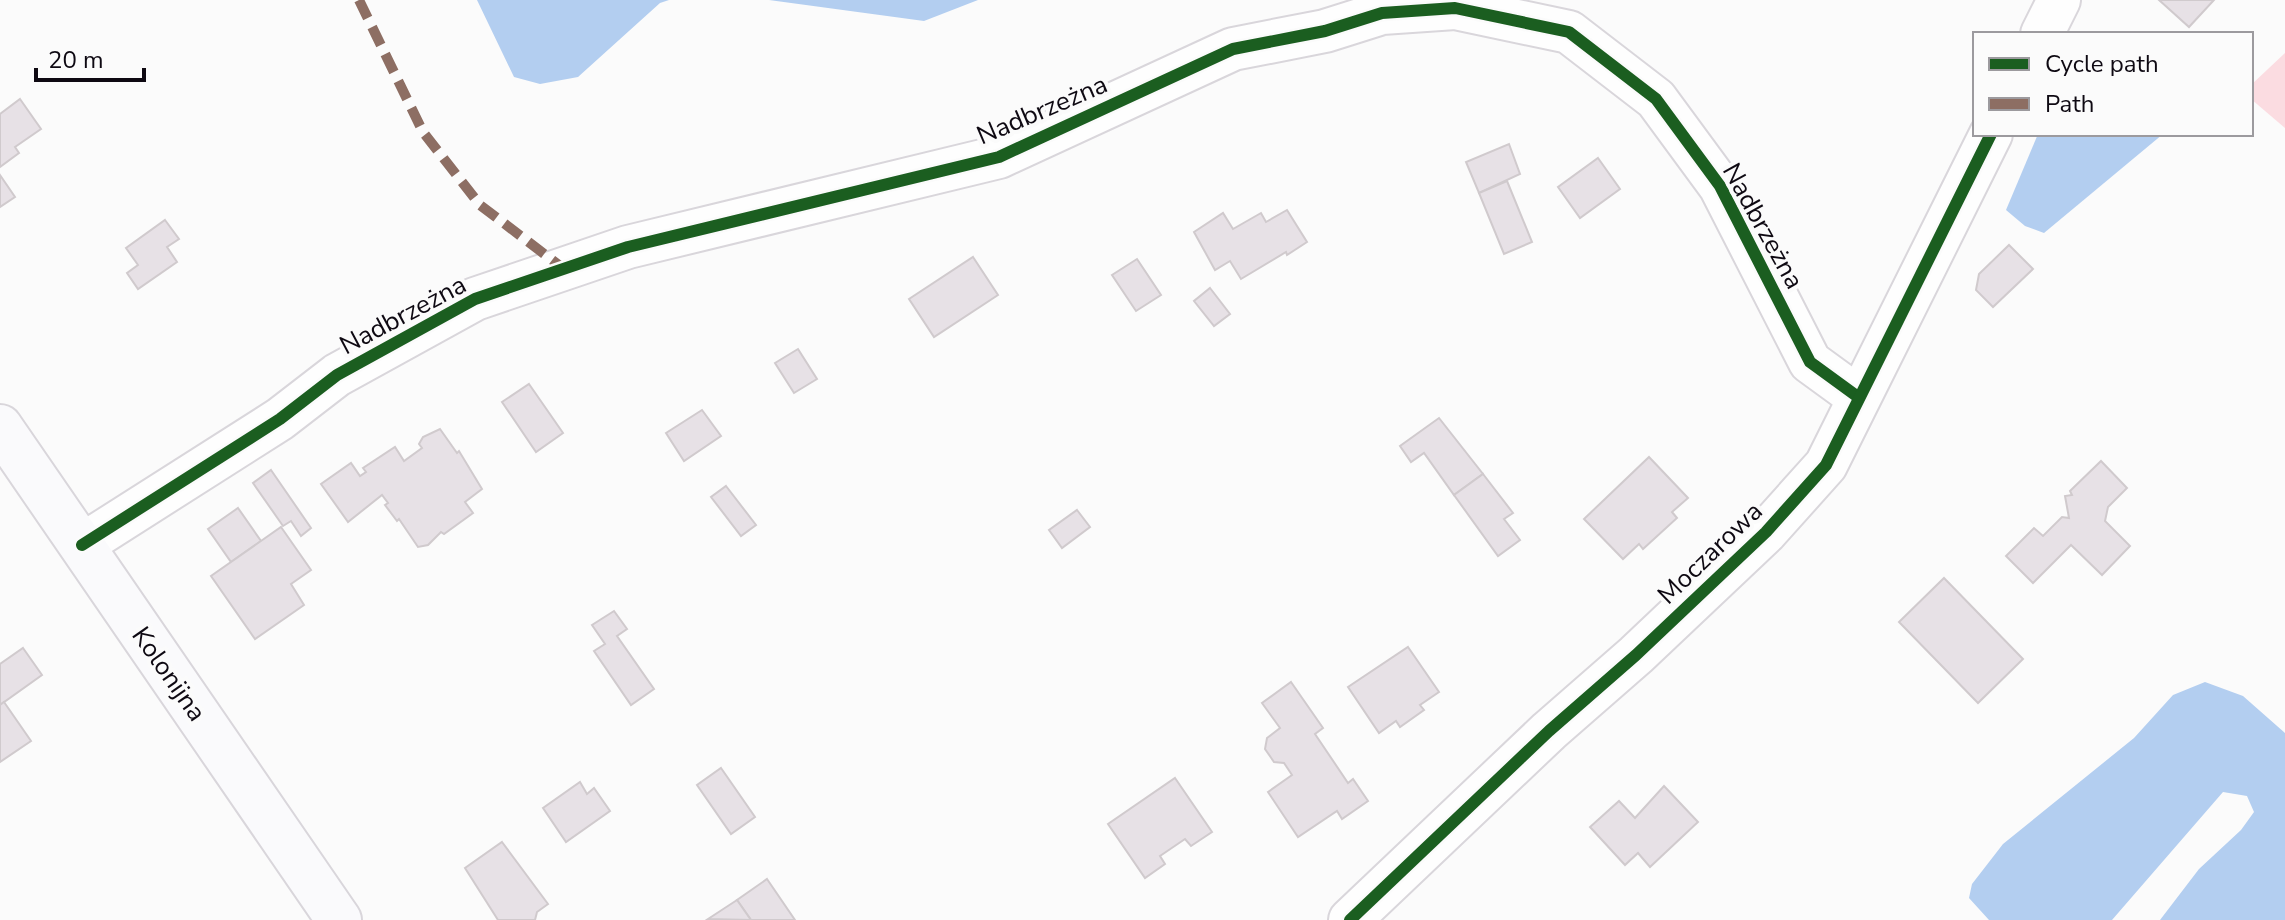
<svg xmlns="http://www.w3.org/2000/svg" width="2285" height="920" font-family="'Nunito Sans',sans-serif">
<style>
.green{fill:#fbdce1}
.water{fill:#b3cef0}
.building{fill:#e7e1e6;stroke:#d0cacd;stroke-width:2}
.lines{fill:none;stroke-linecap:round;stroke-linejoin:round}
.street-casing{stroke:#d9d6db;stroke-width:46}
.secondary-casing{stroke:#d9d6db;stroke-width:48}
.street{stroke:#fefefe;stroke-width:42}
.secondary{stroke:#fafafc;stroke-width:44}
.quiet{stroke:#8d6e63;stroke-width:10;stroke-dasharray:20 10;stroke-linecap:butt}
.cycleway-casing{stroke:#fbfbfb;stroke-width:17}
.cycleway{stroke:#1b5e20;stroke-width:12}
.labels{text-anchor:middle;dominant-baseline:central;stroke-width:8;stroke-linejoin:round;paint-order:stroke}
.street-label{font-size:26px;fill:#0e0912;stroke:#fbfbfb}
</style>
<rect width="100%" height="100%" fill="#fbfbfb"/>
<polygon class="green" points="2285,53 2285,128 2251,99 2251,85"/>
<g class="water">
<polygon points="477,0 669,0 660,3 578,77 540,84 514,77"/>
<polygon points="769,0 978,0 924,21"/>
<polygon points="2038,134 2163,134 2044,233 2025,226 2006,210"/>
<polygon points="2205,682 2243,696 2285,733 2285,920 2160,920 2199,869 2241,830 2254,812 2247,796 2223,792 2112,920 1989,920 1969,898 1972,884 2003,844 2134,738 2173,695"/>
</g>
<g class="building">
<polygon points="2159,0 2214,0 2189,27"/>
<polygon points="20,99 41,129 15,147 19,153 0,167 0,114"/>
<polygon points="1509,144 1520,174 1479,193 1466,162"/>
<polygon points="1598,158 1620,189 1580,218 1558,187"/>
<polygon points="0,175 15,197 0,207"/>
<polygon points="1507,181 1532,242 1504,254 1479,193"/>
<polygon points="1287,210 1307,242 1287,255 1286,252 1241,279 1230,261 1215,270 1194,232 1223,213 1233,229 1261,213 1266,222"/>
<polygon points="165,220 179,239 167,247 177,262 138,289 127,273 138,265 126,248"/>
<polygon points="2009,245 2033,269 1993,307 1976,290 1979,274"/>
<polygon points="973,257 998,295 934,337 909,299"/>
<polygon points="1137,259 1161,295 1136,311 1112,275"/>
<polygon points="1210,288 1230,314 1214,326 1194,301"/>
<polygon points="798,349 817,379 794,393 775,363"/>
<polygon points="529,384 563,433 536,452 502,402"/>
<polygon points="702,410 721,436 684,461 666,433"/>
<polygon points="1439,418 1483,474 1454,495 1424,453 1411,462 1400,446"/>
<polygon points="440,429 457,453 459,451 482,489 465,502 473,513 444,534 441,532 428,545 418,547 399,519 397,521 385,505 388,503 382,495 348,522 321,484 351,463 360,476 366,472 363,468 395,447 404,461 422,448 419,444 423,437"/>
<polygon points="1649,457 1688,498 1672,512 1677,518 1643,549 1639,544 1623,559 1584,519"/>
<polygon points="2101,461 2127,488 2108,507 2105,521 2130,546 2102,575 2071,545 2033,583 2006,556 2034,528 2043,536 2062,517 2069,518 2065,496 2072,495 2070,491"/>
<polygon points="271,470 311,528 301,536 291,521 283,526 253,483"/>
<polygon points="1483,474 1513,513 1504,519 1520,540 1498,556 1454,495"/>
<polygon points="726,486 756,525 741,536 711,497"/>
<polygon points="238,508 261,541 231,562 208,529"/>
<polygon points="1077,510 1090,527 1062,548 1049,530"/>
<polygon points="281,527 311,570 291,584 304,605 255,639 211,576"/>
<polygon points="1944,578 2023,659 1978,703 1899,622"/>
<polygon points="614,611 627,629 617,636 654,689 631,705 594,651 605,644 592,625"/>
<polygon points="1408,647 1439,692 1420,705 1424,710 1400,727 1396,721 1379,733 1348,687"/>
<polygon points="23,648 42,675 0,705 0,664"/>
<polygon points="1291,682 1323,728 1315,734 1348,783 1353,779 1368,801 1342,819 1337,811 1298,837 1268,792 1292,775 1284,763 1274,762 1265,749 1267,738 1280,728 1262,703"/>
<polygon points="4,702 31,741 0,762 0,705"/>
<polygon points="721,768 755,817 731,834 697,785"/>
<polygon points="1175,778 1212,832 1191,846 1185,839 1160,856 1165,864 1145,878 1108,824"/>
<polygon points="580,782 587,794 594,788 610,811 566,842 543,808"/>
<polygon points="1664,786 1698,822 1650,867 1638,853 1625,865 1590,827 1619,801 1635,818"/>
<polygon points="502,842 548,904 537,912 535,920 498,920 465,868"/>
<polygon points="767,879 795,920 751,920 737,900"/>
<polygon points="737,900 751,920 708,919"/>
</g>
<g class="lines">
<defs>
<g id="street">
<polyline points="2042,34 2059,0"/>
<polyline points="82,545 280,419 337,375 475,299 628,247 999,157 1233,49 1325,31 1382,13 1455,8 1569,32 1656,99 1720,186 1810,362 1858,397"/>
<polyline points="1350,920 1549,731 1636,655 1766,532 1826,465 1991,134"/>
</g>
<polyline id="secondary" points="0,427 339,920"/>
</defs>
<use href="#street" class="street-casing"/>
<use href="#secondary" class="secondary-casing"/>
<use href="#street" class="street"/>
<use href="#secondary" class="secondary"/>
<polyline class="quiet" points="359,0 423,132 480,205 564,269"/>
<defs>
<g id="cycleway">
<polyline points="82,545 280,419 337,375 475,299 628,247 999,157 1233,49 1325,31 1382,13 1455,8 1569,32 1656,99 1720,186 1810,362 1858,397"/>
<polyline points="1350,920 1549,731 1636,655 1766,532 1826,465 1991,134"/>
</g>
</defs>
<use href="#cycleway" class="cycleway-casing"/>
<use href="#cycleway" class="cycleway"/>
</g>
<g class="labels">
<g class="street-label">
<text transform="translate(1042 110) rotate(-23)">Nadbrzeżna</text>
<text transform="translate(1763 226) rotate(61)">Nadbrzeżna</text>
<text transform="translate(403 315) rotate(-28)">Nadbrzeżna</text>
<text transform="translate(1710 553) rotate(-44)">Moczarowa</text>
<text transform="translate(169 674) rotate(55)">Kolonijna</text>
</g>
</g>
<rect x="1973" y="32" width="280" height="104" fill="#fbfbfb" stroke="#9c9a9e" stroke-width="2"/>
<rect x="1989" y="58" width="40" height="12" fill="#1b5e20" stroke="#9c9a9e" stroke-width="2"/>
<text x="2045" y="72" font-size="24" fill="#0e0912">Cycle path</text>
<rect x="1989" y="98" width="40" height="12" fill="#8d6e63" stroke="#9c9a9e" stroke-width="2"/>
<text x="2045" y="112" font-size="24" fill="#0e0912">Path</text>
<path d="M36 68v12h108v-12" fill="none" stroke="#0e0912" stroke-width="4"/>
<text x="48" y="68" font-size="24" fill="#0e0912" stroke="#fbfbfb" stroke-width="6" paint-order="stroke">20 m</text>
</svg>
